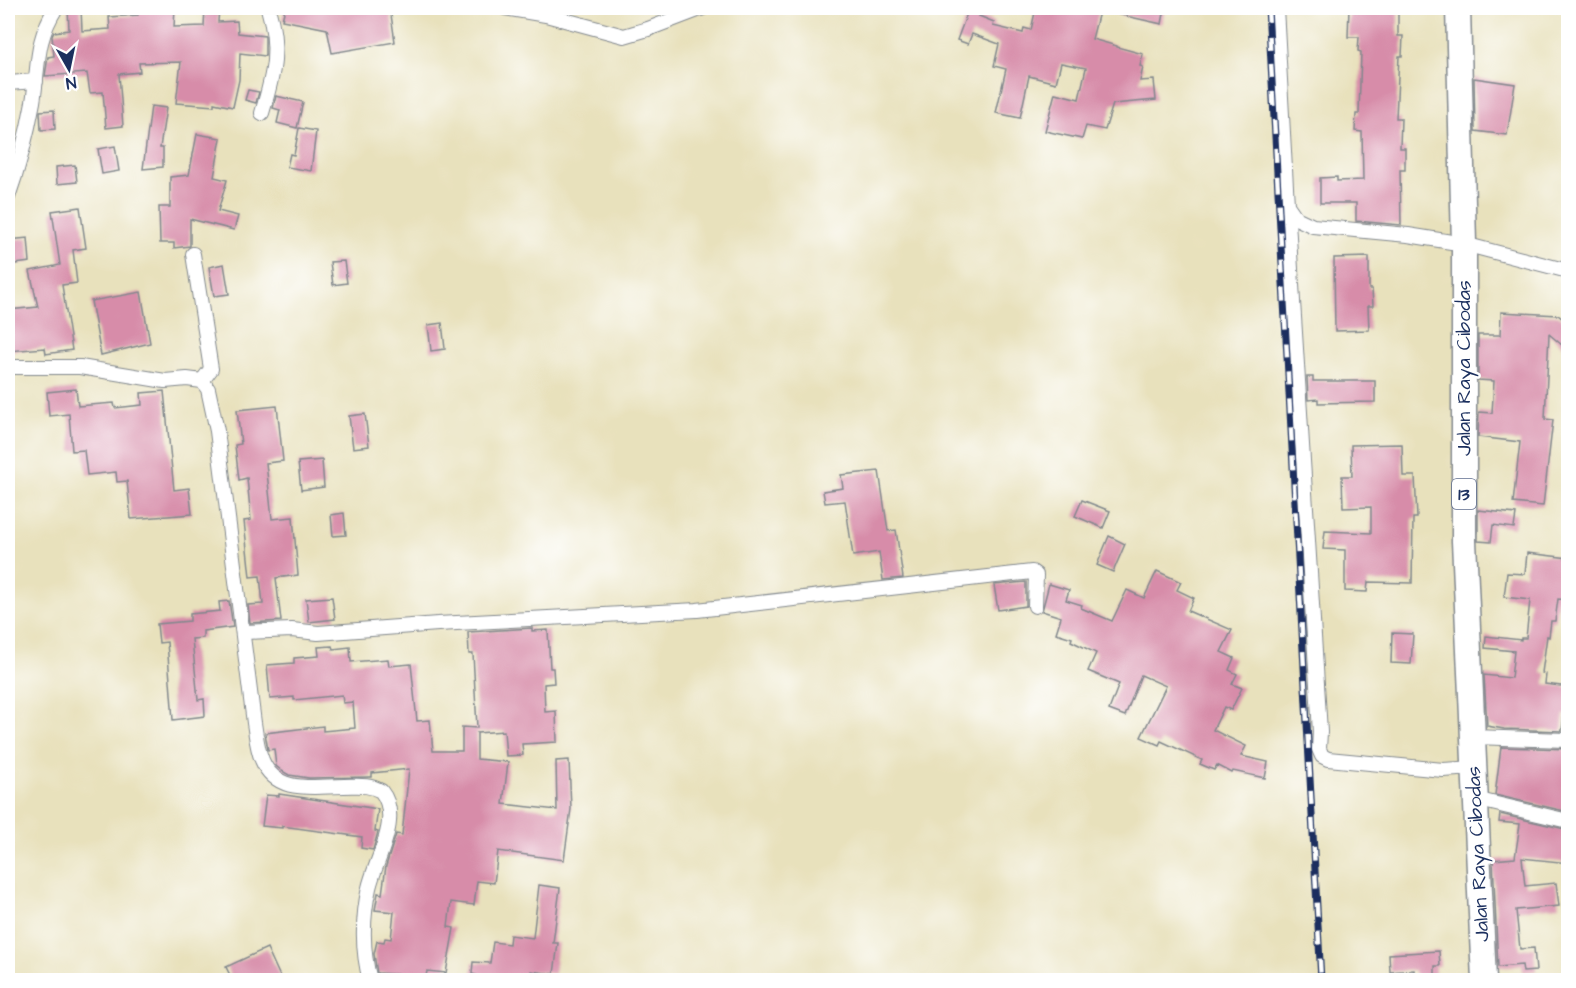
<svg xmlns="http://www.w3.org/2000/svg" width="1576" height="988" font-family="'Architects Daughter',sans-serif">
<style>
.building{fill:#d78ca9}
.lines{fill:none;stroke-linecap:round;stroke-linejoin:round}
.street-casing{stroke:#82888d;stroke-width:16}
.highway-casing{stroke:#82888d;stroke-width:27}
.street{stroke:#fff;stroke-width:14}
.highway{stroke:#fff;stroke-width:24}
.rail-casing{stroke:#1b2f5e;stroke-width:7}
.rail{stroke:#fff;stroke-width:4.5;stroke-dasharray:14;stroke-linecap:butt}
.labels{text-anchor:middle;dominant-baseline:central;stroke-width:5;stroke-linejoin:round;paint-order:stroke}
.shield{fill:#fff;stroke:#5f6d8e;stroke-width:1.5}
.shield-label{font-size:18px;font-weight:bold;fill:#1b2f5e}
.street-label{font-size:20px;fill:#1b2f5e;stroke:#fff}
</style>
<rect width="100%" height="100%" fill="#fff"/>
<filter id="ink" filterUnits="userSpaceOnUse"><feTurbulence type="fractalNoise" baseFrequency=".0167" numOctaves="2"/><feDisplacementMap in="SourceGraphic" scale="12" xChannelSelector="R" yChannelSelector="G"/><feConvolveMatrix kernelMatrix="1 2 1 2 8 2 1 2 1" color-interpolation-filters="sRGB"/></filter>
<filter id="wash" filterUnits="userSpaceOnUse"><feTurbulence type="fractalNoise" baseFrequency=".008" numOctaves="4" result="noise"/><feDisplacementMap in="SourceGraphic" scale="24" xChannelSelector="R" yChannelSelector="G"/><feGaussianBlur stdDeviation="1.35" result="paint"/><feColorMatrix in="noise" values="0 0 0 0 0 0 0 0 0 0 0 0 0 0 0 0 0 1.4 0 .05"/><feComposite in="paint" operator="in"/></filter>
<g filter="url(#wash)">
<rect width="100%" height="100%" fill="#e8e1bc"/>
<g id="blocks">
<g class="building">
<polygon points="68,8 81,8 82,31 110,29 109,17 138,15 138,8 175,8 174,27 204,26 205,8 219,8 218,22 237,21 238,33 265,36 265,56 240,53 239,80 233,107 214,103 214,106 176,103 181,62 139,63 140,72 119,74 123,126 106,128 103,92 90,93 87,73 45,76 48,57 54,56 52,36 54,32 69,30"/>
<polygon points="285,8 342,8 342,11 390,8 395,42 332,53 327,29 282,20"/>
<polygon points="969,8 982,8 979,16 994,22 993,26 1023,33 1024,28 1031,30 1036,8 1100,8 1092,39 1117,46 1117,47 1143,54 1140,66 1143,67 1140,81 1154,80 1156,100 1113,104 1105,130 1086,126 1082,139 1045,131 1055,93 1079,99 1086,68 1061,63 1056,83 1029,76 1020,118 996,113 1006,69 994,66 999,44 972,34 968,44 957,40"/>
<polygon points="1113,8 1165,8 1162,24 1112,13"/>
<polygon points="1349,8 1398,8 1398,36 1403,36 1402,56 1399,56 1396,118 1401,118 1400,148 1405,148 1405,170 1400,170 1401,225 1356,221 1356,203 1320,203 1320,178 1337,177 1337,181 1363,180 1362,132 1355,131 1356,114 1359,114 1361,52 1358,51 1359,37 1348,37"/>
<polygon points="1474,78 1515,84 1507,135 1475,131"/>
<polygon points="248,90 259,92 256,103 245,100"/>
<polygon points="276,96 303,102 297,128 277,123 280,110 273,108"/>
<polygon points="151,106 166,108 160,148 163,148 163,167 143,169"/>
<polygon points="54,110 55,129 41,130 40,111"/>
<polygon points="299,128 316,131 311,171 287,167 290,154 294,155"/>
<polygon points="197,134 221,138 214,177 227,180 218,211 238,216 234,230 190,219 190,246 174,248 174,243 160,243 159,207 170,207 170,177 189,175"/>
<polygon points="115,146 119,171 102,174 98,149"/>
<polygon points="75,165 77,182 57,184 56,167"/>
<polygon points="80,207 86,248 73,250 77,283 62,285 72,350 46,354 45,348 8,351 8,310 38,307 30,271 60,265 52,211"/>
<polygon points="28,238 30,262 8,265 8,240"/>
<polygon points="1369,257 1369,289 1372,289 1373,306 1368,306 1369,330 1335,331 1334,258"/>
<polygon points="344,261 347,283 333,285 330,262"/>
<polygon points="224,264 229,294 214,296 209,267"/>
<polygon points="141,292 150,343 101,355 91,301"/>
<polygon points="1501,312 1558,315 1569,324 1569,351 1549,334 1545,419 1553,420 1543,506 1513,503 1520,442 1478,437 1479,412 1492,413 1494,381 1478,380 1478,335 1500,335"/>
<polygon points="442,323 445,349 431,351 428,325"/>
<polygon points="1307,377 1313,377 1313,381 1375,381 1375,402 1318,403 1318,399 1308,400"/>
<polygon points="76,389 78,406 114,403 115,408 142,405 141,393 164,391 174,490 189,488 192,514 131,519 127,481 117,482 116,472 87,475 84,450 72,451 69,414 49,416 47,392"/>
<polygon points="277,406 283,461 266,463 272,519 293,517 298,575 276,578 281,621 250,623 248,605 263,604 260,576 250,577 244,521 251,520 247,478 239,480 235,445 241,444 237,410"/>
<polygon points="365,414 369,446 353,448 349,416"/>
<polygon points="1402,444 1403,476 1415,476 1417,518 1413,518 1412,583 1368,582 1367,592 1345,591 1345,550 1323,549 1325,531 1371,533 1371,507 1343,508 1342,476 1352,476 1351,445"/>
<polygon points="322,460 324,487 301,490 298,462"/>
<polygon points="879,471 888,531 896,530 903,578 883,580 879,552 853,556 845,501 825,503 823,491 843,488 841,475"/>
<polygon points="1082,500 1110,511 1103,528 1075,516"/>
<polygon points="1478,510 1516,514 1514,528 1493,525 1491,542 1478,541"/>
<polygon points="344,513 346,535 333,536 331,515"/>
<polygon points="1109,536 1125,544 1113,572 1097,565"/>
<polygon points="1527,553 1569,558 1569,600 1558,599 1555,621 1551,621 1549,637 1547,636 1542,673 1546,674 1545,684 1569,687 1569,715 1564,715 1562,731 1504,729 1487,726 1484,675 1511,678 1514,651 1485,648 1486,636 1521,640 1521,638 1526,638 1530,600 1504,597 1507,573 1525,574"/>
<polygon points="1157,571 1181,582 1177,590 1194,598 1188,611 1232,630 1221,652 1234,658 1229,670 1237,674 1232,684 1242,688 1231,710 1224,707 1213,730 1246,746 1241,756 1268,762 1265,778 1233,771 1232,773 1217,765 1214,770 1200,764 1202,760 1161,741 1159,745 1141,737 1166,686 1141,675 1125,716 1109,710 1119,684 1088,671 1096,653 1071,641 1072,638 1056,633 1061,617 1042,611 1049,584 1069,590 1066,600 1082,605 1081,608 1112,621 1127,590 1144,598"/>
<polygon points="1026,582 1026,606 998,610 994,585"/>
<polygon points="332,597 335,619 309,622 306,599"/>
<polygon points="229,601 233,627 203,631 203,638 192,639 198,700 204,699 205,716 173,720 167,642 159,643 157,624 190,621 190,614 220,611 219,602"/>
<polygon points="532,628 532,631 548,630 550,668 553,668 554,683 544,684 545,712 556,711 557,742 522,744 523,755 506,756 504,731 477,733 477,759 508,762 503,804 557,810 556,761 569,760 571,809 564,860 498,851 494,883 477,881 474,905 451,902 448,927 454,928 446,973 427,971 426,976 377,973 374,954 377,941 384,942 385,938 391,939 394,912 375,910 378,893 382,894 386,866 396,834 402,835 409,769 372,773 372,777 369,777 309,778 289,775 282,771 276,766 274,749 268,750 265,733 323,726 323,731 355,728 353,702 343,703 342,695 294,700 294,697 270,699 267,665 294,663 294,658 319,656 318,647 332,646 333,649 350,647 351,662 388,659 389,666 411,664 417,721 430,720 433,751 462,751 462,727 477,728 473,654 469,654 468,632"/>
<polygon points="1392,633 1413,634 1411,664 1391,663"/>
<polygon points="1501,747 1569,749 1569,812 1495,795"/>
<polygon points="279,794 378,809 375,831 378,832 373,850 361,848 362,837 282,826 282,828 262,826 266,795 279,796"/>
<polygon points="1500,814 1569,830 1569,863 1522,858 1525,886 1556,883 1559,906 1516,910 1520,949 1534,948 1536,971 1523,972 1522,965 1498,967 1493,860 1515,858 1520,824 1499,822"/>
<polygon points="539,885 560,888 553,943 558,943 554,974 531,971 530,981 476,981 476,975 472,974 473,962 490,963 493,942 509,944 510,935 533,938"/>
<polygon points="267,948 282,981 233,981 226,967"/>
<polygon points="1439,951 1440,966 1435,966 1435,981 1415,981 1414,970 1390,972 1389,954"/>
</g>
</g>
</g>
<g filter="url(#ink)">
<use href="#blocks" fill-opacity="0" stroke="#82888d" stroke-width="1.5"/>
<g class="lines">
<defs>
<g id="street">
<polyline points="505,8 546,15 624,36 648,29 703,8"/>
<polyline points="1276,8 1287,205 1296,218 1313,226 1408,235 1464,244 1568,271"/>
<polyline points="8,83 36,81"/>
<path d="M 262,113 C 274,73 280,49 268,8"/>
<path d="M 8,197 C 19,166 27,135 33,102 C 39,65 35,41 56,8"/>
<polyline points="1287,205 1320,732 1319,749 1322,756 1328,759 1443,770 1475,768"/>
<polyline points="193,254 211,369 202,381"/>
<path d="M 8,367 L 80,367 L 165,381 L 187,379 L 202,381 L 208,389 L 217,431 L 254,723 C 256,735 257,749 262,760 C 276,795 314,786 344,786 C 357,786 369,784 381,791 C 403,818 375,860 369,888 C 362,918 362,952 370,980"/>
<polyline points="244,632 292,630 318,633 438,624 697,610 1032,572 1036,575 1035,606"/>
<polyline points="1473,737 1568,740"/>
<polyline points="1475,799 1568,821"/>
</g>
<polyline id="highway" points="1458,8 1464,244 1464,541 1484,980"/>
</defs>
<use href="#street" class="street-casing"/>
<use href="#highway" class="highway-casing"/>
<use href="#street" class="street"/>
<use href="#highway" class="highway"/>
<defs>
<polyline id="rail" points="1268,8 1321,980"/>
</defs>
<use href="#rail" class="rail-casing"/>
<use href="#rail" class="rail"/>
</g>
</g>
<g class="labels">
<rect class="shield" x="1452" y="479" width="24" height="30" rx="4.5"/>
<g class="shield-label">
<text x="1464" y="494">13</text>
</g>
<g class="street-label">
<text transform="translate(1464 368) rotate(-90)">Jalan Raya Cibodas</text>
<text transform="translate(1478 854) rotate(-93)">Jalan Raya Cibodas</text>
</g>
</g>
<rect width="1576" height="988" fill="none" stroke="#fff" stroke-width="30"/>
<g transform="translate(69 69) rotate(171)" stroke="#ffffff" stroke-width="4.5" paint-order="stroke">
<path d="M0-4.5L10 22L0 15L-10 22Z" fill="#1b2f5e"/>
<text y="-9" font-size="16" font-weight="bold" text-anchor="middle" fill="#1b2f5e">N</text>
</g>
</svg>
